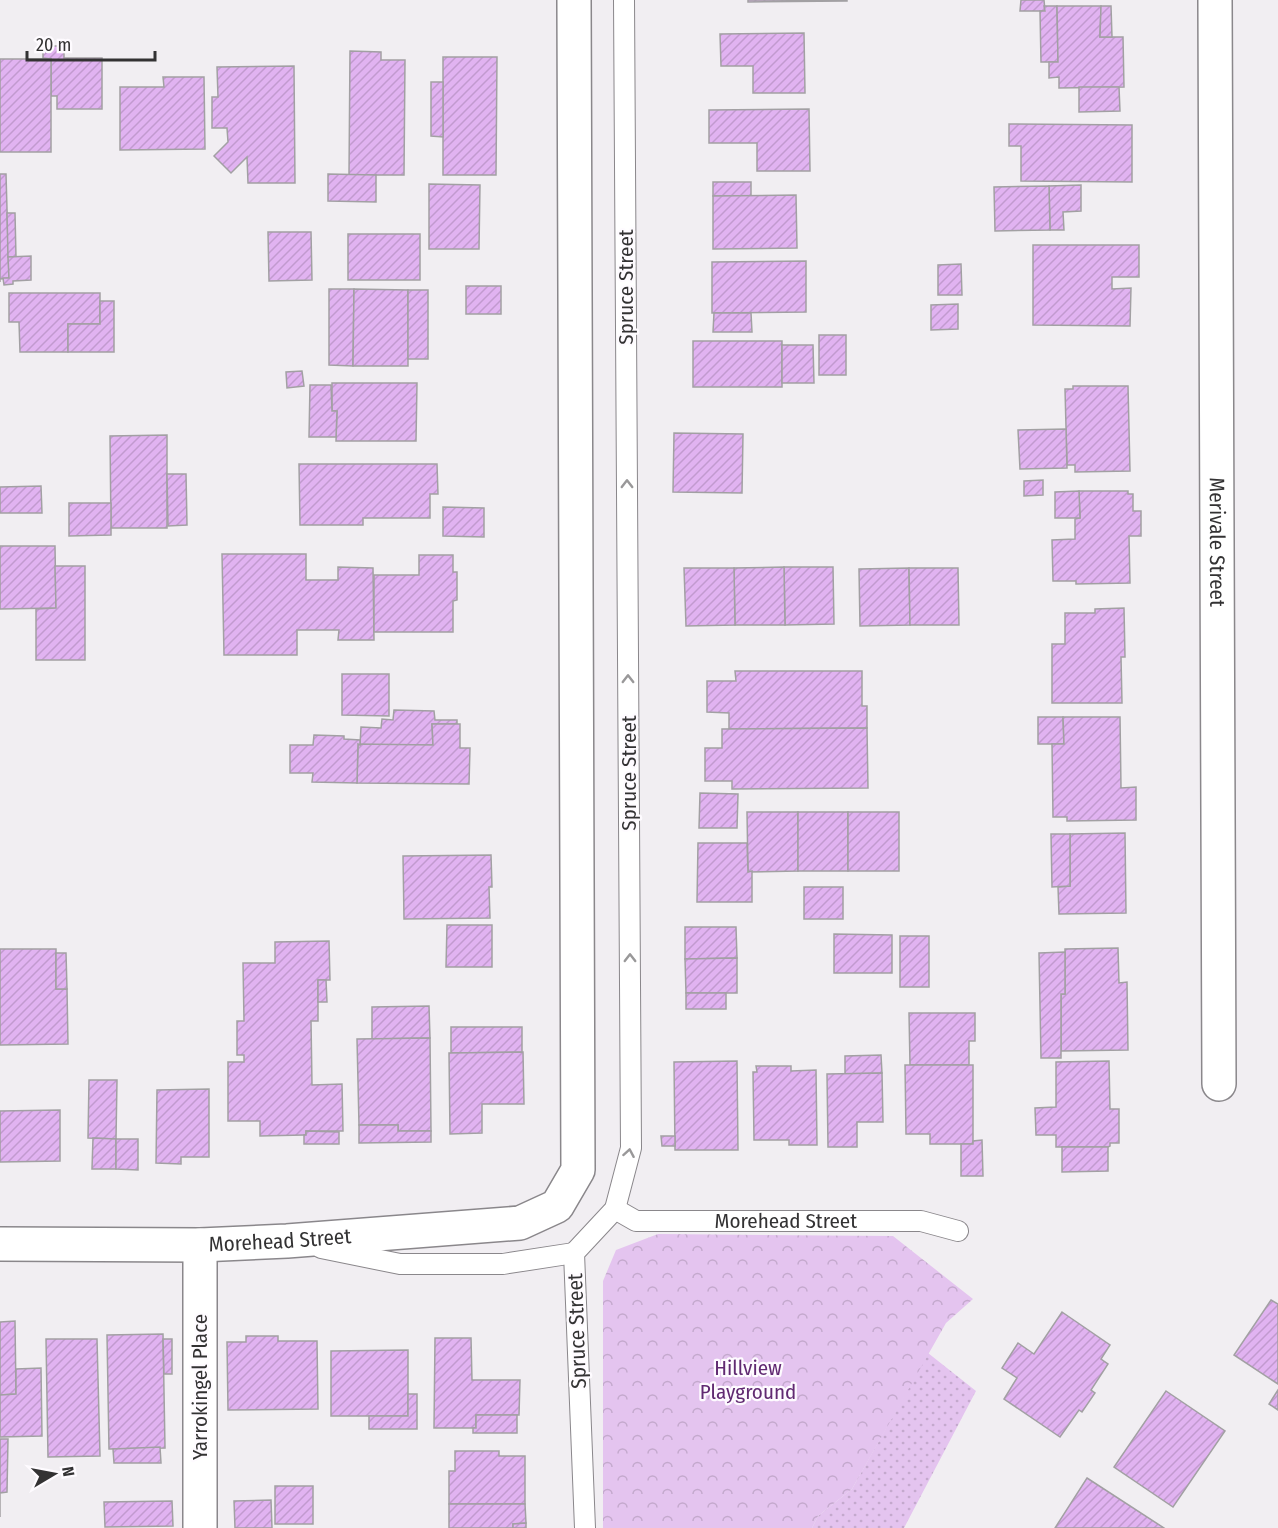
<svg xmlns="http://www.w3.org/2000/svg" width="1278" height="1528" font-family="'Fira Sans Condensed',sans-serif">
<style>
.grass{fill:url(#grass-dots)}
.park{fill:url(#park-crowns)}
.building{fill:url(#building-hatch);stroke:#a2a0a3;stroke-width:1.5}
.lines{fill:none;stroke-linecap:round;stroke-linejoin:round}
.lane-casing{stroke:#8a878b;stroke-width:22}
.street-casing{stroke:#8a878b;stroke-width:36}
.lane{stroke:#fff;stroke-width:20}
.street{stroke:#fff;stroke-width:33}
.oneway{stroke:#999899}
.labels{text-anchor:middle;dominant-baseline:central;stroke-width:4.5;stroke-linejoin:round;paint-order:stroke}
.street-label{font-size:21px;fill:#333233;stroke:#fefbff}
.park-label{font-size:21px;fill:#612a72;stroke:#fefbff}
</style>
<defs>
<pattern id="grass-dots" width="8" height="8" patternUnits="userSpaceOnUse" patternTransform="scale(1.5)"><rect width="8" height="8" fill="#e4c4ef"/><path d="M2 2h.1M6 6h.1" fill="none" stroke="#c4a9cd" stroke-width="1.8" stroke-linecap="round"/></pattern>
<pattern id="park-crowns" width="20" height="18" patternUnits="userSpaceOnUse" patternTransform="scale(1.5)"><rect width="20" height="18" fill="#e4c4ef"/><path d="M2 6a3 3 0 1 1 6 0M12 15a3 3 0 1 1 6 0" fill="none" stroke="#c4a9cd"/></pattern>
<pattern id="building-hatch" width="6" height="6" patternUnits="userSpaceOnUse" patternTransform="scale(1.5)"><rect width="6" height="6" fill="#e1b3f1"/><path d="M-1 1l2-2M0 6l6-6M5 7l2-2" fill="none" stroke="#c29acf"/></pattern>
</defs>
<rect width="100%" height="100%" fill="#f1eef2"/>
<polygon class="grass" points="928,1353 976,1391 904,1528 812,1528 818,1516 852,1489"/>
<polygon class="park" points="658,1234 893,1236 973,1299 946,1323 852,1489 818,1516 812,1528 603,1528 603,1281 616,1250"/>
<g class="building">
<polygon points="748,0 847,0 847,1 748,2"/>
<polygon points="1021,0 1044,0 1045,11 1020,11"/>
<polygon points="1044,6 1057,6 1058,62 1041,62 1040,11 1045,11"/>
<polygon points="1057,6 1101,6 1100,37 1123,37 1124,87 1059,88 1059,77 1049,78 1049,62 1058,62"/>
<polygon points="1101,6 1111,6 1112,37 1100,37"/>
<polygon points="804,33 805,93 753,93 753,66 721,66 720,34"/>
<polygon points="43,46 64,46 64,58 102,58 102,109 57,109 57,96 51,96 51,59 43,58"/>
<polygon points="350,51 381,52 381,60 405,60 404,175 349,175"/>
<polygon points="443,57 497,57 496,175 443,175"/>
<rect x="0" y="59" width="51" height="93"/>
<polygon points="294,66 295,183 248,183 247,157 231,173 214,156 228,142 227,128 212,128 212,97 218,97 217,67"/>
<polygon points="163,77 204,77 205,149 120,150 120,87 164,87"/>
<polygon points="431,82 443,82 443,137 431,136"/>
<polygon points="1079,87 1119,87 1120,111 1079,112"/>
<polygon points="809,109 810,171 757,171 757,143 709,143 709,110"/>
<polygon points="1009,124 1132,125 1132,182 1021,181 1021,146 1009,146"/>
<polygon points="0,174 6,174 9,278 0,279 0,282"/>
<polygon points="328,174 376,175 376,202 328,201"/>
<rect x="713" y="182" width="38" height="14"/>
<polygon points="429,184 480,185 479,249 429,249"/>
<polygon points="1081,185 1081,211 1063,212 1064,230 1050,230 1049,186"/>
<polygon points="1049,186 1050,230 995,231 994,187"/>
<polygon points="796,195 797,248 713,249 713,196"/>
<polygon points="7,213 15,213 16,257 8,257"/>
<polygon points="268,232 311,232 312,280 269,281"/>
<rect x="348" y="234" width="72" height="46"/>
<polygon points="1033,245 1139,245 1139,277 1112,277 1112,289 1131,288 1130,326 1033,325"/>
<polygon points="31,256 31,280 13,281 13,284 4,285 3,278 9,278 8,257"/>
<polygon points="806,261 806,312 712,313 712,262"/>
<polygon points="961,264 962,295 938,295 938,265"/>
<rect x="466" y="286" width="35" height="28"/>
<polygon points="329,289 354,289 353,366 329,365"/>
<polygon points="354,289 408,290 408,366 353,366"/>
<rect x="408" y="290" width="20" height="69"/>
<polygon points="9,293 100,293 100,324 68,324 68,352 20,352 19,322 9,322"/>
<polygon points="100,301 114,301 114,352 68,352 68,324 100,324"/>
<polygon points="958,304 958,329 931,330 931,305"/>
<polygon points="714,313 751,313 752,332 713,332"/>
<rect x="819" y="335" width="27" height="40"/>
<rect x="693" y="341" width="89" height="46"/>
<polygon points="782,345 813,345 814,383 782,383"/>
<polygon points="302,371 304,386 287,388 286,372"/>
<polygon points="332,383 417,383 416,441 336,441 337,411 332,411"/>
<polygon points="310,385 331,385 332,411 337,411 336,437 309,437"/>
<polygon points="1073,386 1128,386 1130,471 1075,472 1075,465 1067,465 1065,389 1073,389"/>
<polygon points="1066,429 1067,468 1020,469 1018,430"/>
<polygon points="674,433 743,434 742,493 673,492"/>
<polygon points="167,435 167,528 111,528 110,436"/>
<polygon points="299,464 437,464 438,494 430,494 430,518 363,518 363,525 300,525"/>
<polygon points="167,474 186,474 187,525 168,526"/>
<polygon points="1043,480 1043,495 1024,496 1024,481"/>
<polygon points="41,486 42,513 0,513 0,487"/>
<polygon points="1079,491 1128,491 1128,494 1133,494 1133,511 1141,511 1141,536 1129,536 1130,583 1076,584 1076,581 1053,581 1052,540 1075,539 1075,519 1080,518"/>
<polygon points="1079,491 1080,518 1055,518 1055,492"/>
<polygon points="69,503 111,503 111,535 69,536"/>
<polygon points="443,507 484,508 484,537 443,536"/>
<polygon points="0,546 55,546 56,608 0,609"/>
<polygon points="222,554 306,554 306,580 338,580 338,567 373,568 374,640 338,640 339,630 297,630 297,655 224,655"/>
<polygon points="419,555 453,555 453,572 457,572 457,600 453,601 453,632 374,632 374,575 419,575"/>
<polygon points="55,566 85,566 85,660 36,660 36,609 56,608"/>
<polygon points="784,567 833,567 834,624 785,625"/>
<polygon points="784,567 785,625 735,625 734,568"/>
<polygon points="684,568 734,568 735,625 686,626"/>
<polygon points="909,568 910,625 860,626 859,569"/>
<polygon points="909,568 958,568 959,625 910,625"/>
<polygon points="1124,608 1125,657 1121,657 1122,703 1052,703 1052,644 1065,644 1065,613 1095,613 1095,609"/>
<polygon points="735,671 862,671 862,706 867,706 867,728 729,729 729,713 707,712 707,681 736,681"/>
<polygon points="342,674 389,674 389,716 342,715"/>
<polygon points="394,710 434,711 435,720 457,720 457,724 432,724 433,745 360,745 361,727 381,728 382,719 393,720"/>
<polygon points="1038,717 1063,717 1064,744 1038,744"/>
<polygon points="1063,717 1120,717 1121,788 1136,787 1136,820 1067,821 1067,817 1053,817 1052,744 1064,744"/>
<polygon points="432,724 460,724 460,748 470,748 469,784 357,783 358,744 433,745"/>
<polygon points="867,728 868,788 732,789 732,781 705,781 705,748 722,748 722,729"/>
<polygon points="314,735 344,736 344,739 360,740 360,745 358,744 357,783 312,782 313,773 290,773 290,745 313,745"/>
<polygon points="700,793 738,794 737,828 699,828"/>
<polygon points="747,812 798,812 798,871 748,872"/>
<rect x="798" y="812" width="50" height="59"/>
<rect x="848" y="812" width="51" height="59"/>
<polygon points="1125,833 1126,913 1059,914 1058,887 1070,886 1070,834"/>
<polygon points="1051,834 1070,834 1070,886 1052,887"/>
<polygon points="698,843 747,843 748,872 752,871 752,902 697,902"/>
<polygon points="491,855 492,887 489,887 490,918 404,919 403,856"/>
<rect x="804" y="887" width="39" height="32"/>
<polygon points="447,925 492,925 492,967 446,967"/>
<polygon points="685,927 736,927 737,958 685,959"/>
<polygon points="834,934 892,935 892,973 834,973"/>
<rect x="900" y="936" width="29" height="51"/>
<polygon points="329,941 330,980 318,980 318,1021 311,1021 312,1085 342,1084 343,1131 306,1131 306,1135 304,1135 260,1136 260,1121 228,1121 228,1062 244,1062 244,1055 237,1055 237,1021 244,1021 243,963 275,963 275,942"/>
<polygon points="1118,948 1119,983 1127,982 1128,1050 1061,1051 1061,994 1065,994 1065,949"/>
<polygon points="0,949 56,949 56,989 67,989 68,1044 0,1045"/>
<polygon points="1065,952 1065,994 1061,994 1061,1058 1041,1058 1039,953"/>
<polygon points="56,953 66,953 67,989 56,989"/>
<polygon points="737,958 737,993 686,993 685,959"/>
<polygon points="318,980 326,980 327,1002 318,1002"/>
<rect x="686" y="993" width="40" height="16"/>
<polygon points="429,1006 430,1038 372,1039 372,1007"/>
<polygon points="909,1013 975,1013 975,1041 969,1041 969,1065 910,1065"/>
<polygon points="451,1027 522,1027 522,1052 451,1053"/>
<polygon points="430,1038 431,1131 398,1131 398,1125 359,1125 357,1039"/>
<polygon points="523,1052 524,1104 482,1104 482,1133 450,1134 449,1053"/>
<polygon points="881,1055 882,1073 845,1074 845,1056"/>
<polygon points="737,1061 738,1150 675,1150 674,1062"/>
<polygon points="1109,1061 1110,1109 1119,1109 1119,1143 1110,1143 1110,1146 1108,1147 1056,1147 1056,1135 1036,1135 1035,1108 1056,1107 1056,1062"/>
<polygon points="905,1065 973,1065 973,1144 930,1144 930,1134 906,1134"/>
<polygon points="756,1066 791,1066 791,1071 816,1070 817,1145 789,1145 789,1140 754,1140 753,1072 757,1072"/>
<polygon points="882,1073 883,1122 857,1122 857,1147 828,1147 827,1074"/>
<polygon points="89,1080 117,1080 116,1139 88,1138"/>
<polygon points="209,1089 209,1157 181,1157 181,1164 156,1163 157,1090"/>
<polygon points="60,1110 60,1161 0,1162 0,1111"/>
<polygon points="359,1125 398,1125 398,1131 431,1131 431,1142 359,1143"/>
<polygon points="306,1131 339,1132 339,1144 304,1144 304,1135 306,1135"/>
<polygon points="661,1136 675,1136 675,1146 662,1146"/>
<polygon points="93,1138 116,1139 116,1169 92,1169"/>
<polygon points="116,1139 138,1139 138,1170 116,1169"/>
<polygon points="982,1140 983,1176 961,1176 961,1144 973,1144 973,1141"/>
<polygon points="1062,1147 1108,1147 1108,1171 1062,1172"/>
<polygon points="1271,1300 1278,1304 1278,1384 1234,1355"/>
<polygon points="1062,1312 1110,1345 1101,1359 1108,1364 1091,1390 1095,1393 1082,1412 1079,1410 1060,1437 1004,1399 1017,1378 1002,1368 1018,1343 1034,1354"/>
<polygon points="15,1321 16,1394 0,1395 0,1322"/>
<polygon points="163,1334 165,1448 109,1449 107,1335"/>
<polygon points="246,1336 278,1336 278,1341 317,1341 318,1409 228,1410 227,1342 246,1342"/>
<polygon points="435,1338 471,1338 472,1380 520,1380 519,1415 476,1415 476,1428 434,1428"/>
<polygon points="46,1339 97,1339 100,1456 48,1457"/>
<polygon points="163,1339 172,1339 172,1374 164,1374"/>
<polygon points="408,1350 408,1416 331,1416 331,1351"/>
<polygon points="41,1368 42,1436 0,1437 0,1395 16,1394 16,1369"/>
<polygon points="1278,1390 1278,1410 1269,1404"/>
<polygon points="1166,1391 1225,1431 1173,1507 1114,1467"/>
<polygon points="408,1394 417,1394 417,1429 369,1429 369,1416 408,1416"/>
<polygon points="476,1415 517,1415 517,1433 473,1433 473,1428 476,1428"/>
<polygon points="0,1439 8,1439 7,1492 0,1493 0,1517"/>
<polygon points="160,1447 161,1463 114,1463 113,1449"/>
<polygon points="455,1451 499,1451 499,1456 525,1456 525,1504 449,1504 449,1471 455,1471"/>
<polygon points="1087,1478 1164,1528 1055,1528"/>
<rect x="275" y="1486" width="38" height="38"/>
<polygon points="271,1500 272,1528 235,1528 234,1501"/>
<polygon points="172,1501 173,1526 105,1527 104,1502"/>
<polygon points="449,1504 525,1504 526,1523 513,1524 513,1528 449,1528"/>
<polygon points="526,1523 526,1528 513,1528 513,1524"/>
</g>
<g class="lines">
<defs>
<g id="lane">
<path id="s1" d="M 615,1209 L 636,1221 L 921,1221 L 958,1231"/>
<polyline points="321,1248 400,1264 503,1264 574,1253"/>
<polyline points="585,1528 574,1253 615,1209 631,1148 624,0"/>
</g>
<g id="street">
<path id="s2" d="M 1215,0 L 1219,1084"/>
<path id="s3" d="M 0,1244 L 200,1245 L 287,1241 L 520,1223 L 557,1206 L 578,1170 L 574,0"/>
<polyline points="200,1245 200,1528"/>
</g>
</defs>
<use href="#lane" class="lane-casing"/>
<use href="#street" class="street-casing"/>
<use href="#lane" class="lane"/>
<use href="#street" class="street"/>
</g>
<defs><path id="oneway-chevron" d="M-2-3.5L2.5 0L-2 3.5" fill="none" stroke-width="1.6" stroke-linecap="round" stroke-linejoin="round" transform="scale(1.5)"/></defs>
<g class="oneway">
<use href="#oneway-chevron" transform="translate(627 484) rotate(-90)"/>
<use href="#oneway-chevron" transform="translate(628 679) rotate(-90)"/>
<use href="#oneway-chevron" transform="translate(630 958) rotate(-90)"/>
<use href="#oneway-chevron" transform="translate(629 1153) rotate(-80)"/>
</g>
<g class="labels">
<g class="street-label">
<text transform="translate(626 287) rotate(-90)">Spruce Street</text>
<text stroke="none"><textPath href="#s2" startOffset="542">Merivale Street</textPath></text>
<text transform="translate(629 773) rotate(-90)">Spruce Street</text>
<text stroke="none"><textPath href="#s1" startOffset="174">Morehead Street</textPath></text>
<text stroke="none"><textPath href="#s3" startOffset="280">Morehead Street</textPath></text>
<text transform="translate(577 1331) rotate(-92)">Spruce Street</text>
<text transform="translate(200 1387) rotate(-90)">Yarrokingel Place</text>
</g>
<g class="park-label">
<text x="748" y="1368">Hillview<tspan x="748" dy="24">Playground</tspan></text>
</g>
</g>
<g transform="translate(54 1474) rotate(80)" stroke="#fefbff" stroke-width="4.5" paint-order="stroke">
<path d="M0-4.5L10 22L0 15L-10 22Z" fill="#333233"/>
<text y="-9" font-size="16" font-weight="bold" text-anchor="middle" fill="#333233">N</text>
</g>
<path d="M27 51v9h128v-9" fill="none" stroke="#333233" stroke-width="3"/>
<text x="36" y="51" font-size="18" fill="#333233" stroke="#fefbff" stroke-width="4.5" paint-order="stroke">20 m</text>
</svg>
